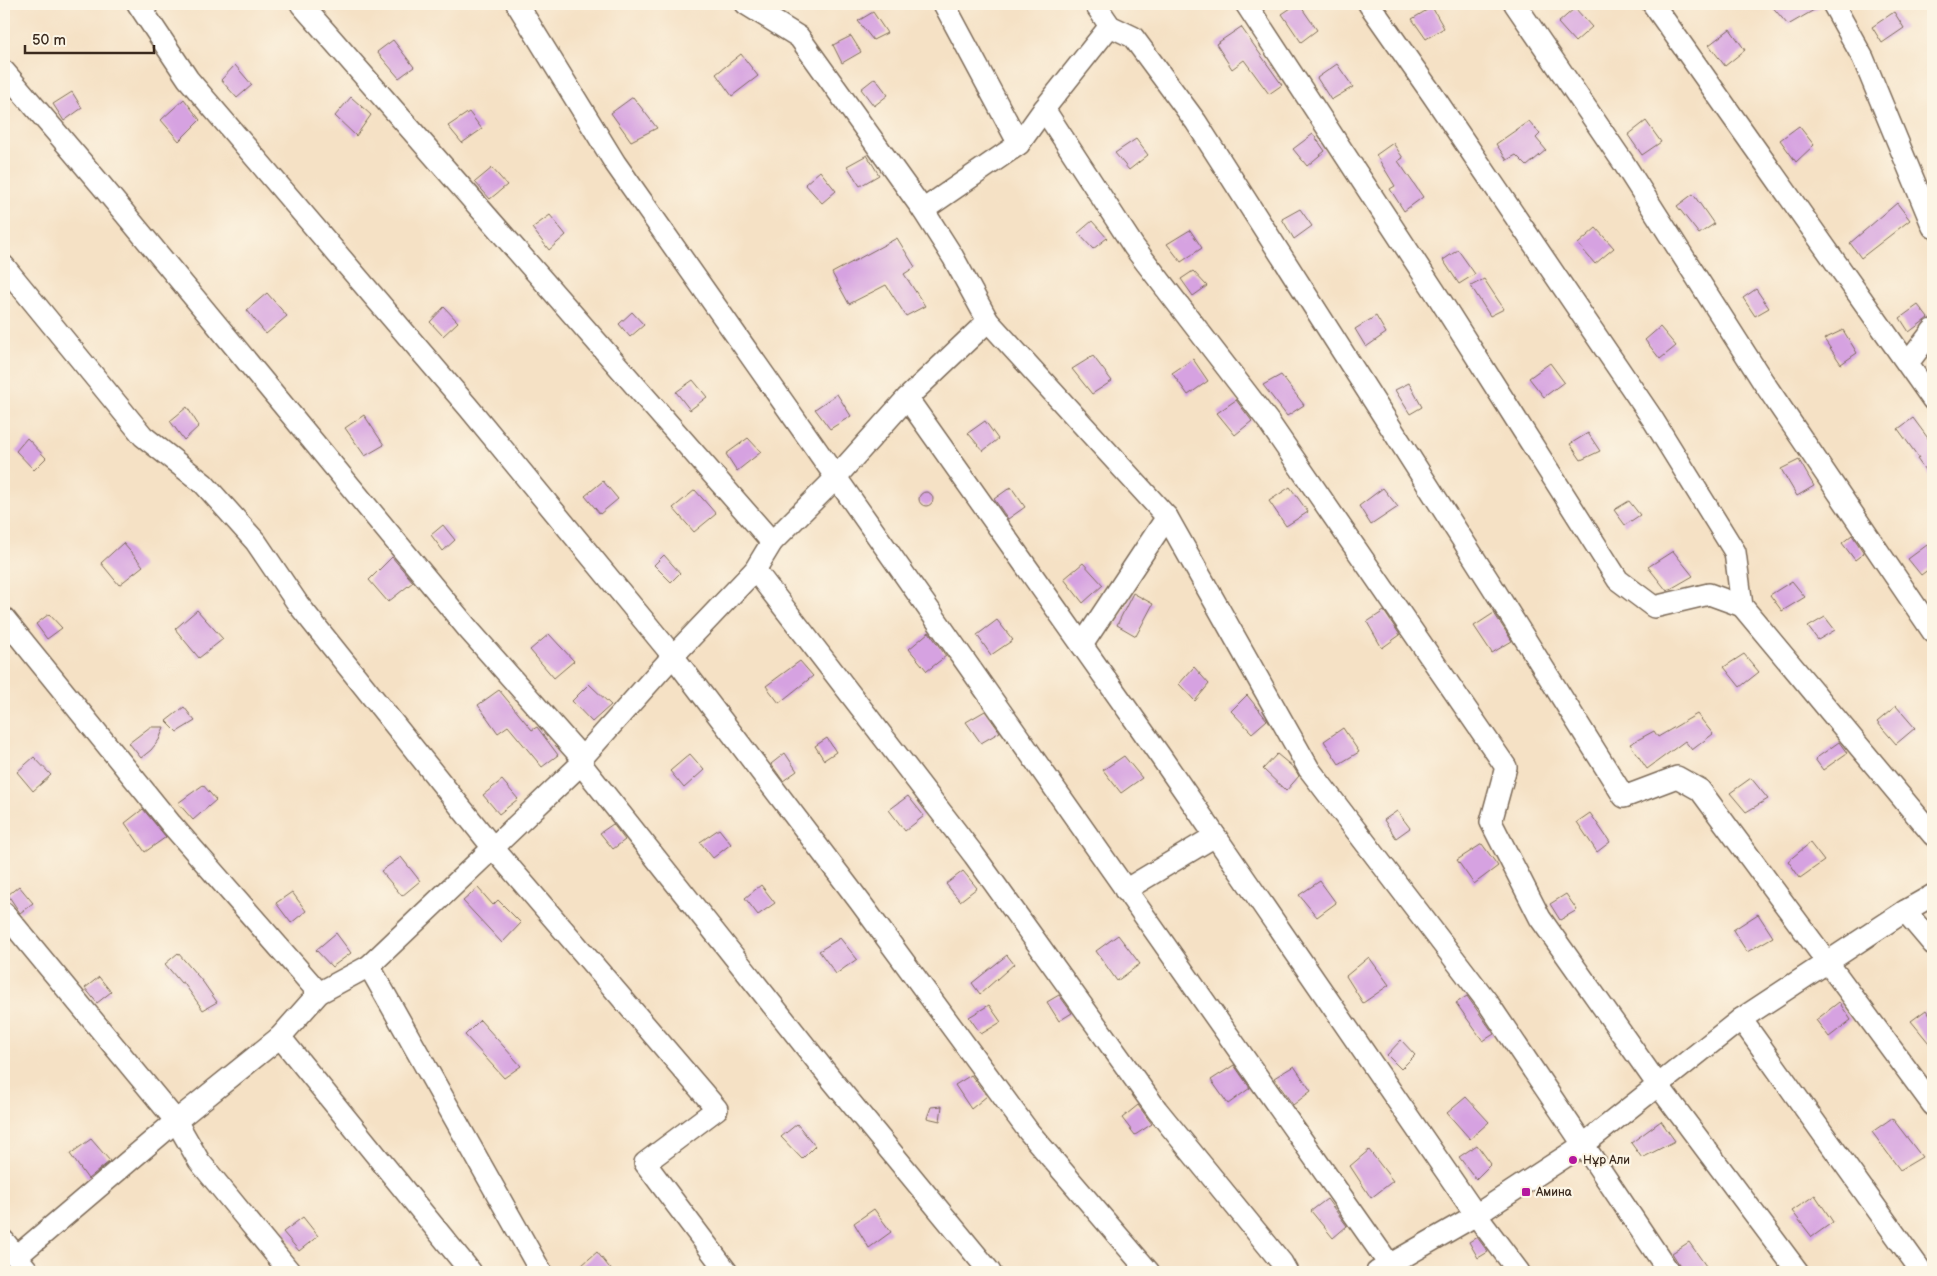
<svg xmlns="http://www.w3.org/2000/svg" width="1937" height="1276" font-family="'Balsamiq Sans',sans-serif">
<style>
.building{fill:#d6a2e1}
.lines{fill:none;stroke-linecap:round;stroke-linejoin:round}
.minor-casing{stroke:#7c6a58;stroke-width:24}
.minor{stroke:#fff;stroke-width:21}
.poi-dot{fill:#b5179e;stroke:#fcf5e5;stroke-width:2}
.labels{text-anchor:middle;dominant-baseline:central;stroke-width:4.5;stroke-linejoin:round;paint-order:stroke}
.poi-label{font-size:12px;fill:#3b2a1e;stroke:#fcf5e5;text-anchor:start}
</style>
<rect width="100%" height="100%" fill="#fcf5e5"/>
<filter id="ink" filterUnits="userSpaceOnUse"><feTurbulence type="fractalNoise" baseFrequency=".02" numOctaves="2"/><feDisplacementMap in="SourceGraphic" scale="10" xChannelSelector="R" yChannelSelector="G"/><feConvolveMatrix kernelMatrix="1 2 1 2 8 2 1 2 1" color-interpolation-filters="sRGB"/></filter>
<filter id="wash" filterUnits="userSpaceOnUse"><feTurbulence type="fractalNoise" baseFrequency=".0096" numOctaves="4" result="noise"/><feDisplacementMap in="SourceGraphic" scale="20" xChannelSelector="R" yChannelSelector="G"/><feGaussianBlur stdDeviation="1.12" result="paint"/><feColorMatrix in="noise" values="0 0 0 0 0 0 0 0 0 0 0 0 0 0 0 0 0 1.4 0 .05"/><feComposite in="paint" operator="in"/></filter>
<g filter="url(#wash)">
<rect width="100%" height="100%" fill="#f5e1c5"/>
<g id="blocks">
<g class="building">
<polygon points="1297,4 1299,4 1317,30 1301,42 1282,14"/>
<polygon points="1770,4 1821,4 1821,6 1788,25"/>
<polygon points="1432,7 1444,28 1426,39 1412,19"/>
<polygon points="1575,8 1592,27 1575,42 1558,23"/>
<polygon points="873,12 887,33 873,40 858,21"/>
<polygon points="1894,12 1904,28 1882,43 1872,27"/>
<polygon points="1241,27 1282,85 1269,94 1244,60 1232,69 1216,44"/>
<polygon points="1730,29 1745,50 1725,66 1709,45"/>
<polygon points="851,36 861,52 842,63 833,45"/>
<polygon points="393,40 414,67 399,78 377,52"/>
<polygon points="741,54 758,76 732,96 716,74"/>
<polygon points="1337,64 1353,87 1331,100 1317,78"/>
<polygon points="235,65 252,85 237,98 221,80"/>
<polygon points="875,78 888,95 874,106 861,89"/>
<polygon points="72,92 82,108 64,121 53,104"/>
<polygon points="351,97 371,115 356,136 335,116"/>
<polygon points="633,97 657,128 631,141 611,113"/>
<polygon points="184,99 200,120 179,141 161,120"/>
<polygon points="469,112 482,129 462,143 448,126"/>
<polygon points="1529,121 1540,134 1536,138 1546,150 1527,166 1516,155 1507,160 1496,144"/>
<polygon points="1646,121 1661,142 1642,155 1628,135"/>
<polygon points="1799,126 1814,145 1796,162 1780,140"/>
<polygon points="1313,134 1325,151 1307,166 1293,149"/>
<polygon points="1136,139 1148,155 1129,170 1115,153"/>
<polygon points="1393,143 1403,158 1398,161 1423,197 1404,211 1390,189 1395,186 1376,155"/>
<polygon points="867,155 879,175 860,186 847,166"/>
<polygon points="492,168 507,185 490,199 475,182"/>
<polygon points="820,171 836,191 822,203 805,184"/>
<polygon points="1693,194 1714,224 1699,234 1677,206"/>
<polygon points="1897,203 1910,220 1861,258 1850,243"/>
<polygon points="1300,209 1312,226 1294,239 1282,219"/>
<polygon points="550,215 566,235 549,250 532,228"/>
<polygon points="1092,221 1107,238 1093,249 1078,233"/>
<polygon points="1596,228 1614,248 1595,264 1578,244"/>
<polygon points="1190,230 1202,248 1181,262 1167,244"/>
<polygon points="897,238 915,267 904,274 925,306 906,316 886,285 849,304 832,273"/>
<polygon points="1458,250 1475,274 1459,284 1443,260"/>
<polygon points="1193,271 1207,286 1193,296 1181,279"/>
<polygon points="1484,279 1504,309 1490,316 1471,286"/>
<polygon points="1756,289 1769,308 1755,316 1743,298"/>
<polygon points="267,293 287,316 266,334 247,310"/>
<polygon points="1918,305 1928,318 1909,332 1900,318"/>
<polygon points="444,307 458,322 443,336 430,322"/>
<polygon points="632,312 644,325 630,337 619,324"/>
<polygon points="1376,316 1386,333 1366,347 1355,329"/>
<polygon points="1660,327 1676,346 1660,359 1645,340"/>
<polygon points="1843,330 1857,353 1841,364 1824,339"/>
<polygon points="1093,356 1112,381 1092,394 1072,369"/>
<polygon points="1193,359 1208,381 1188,395 1172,373"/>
<polygon points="1550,363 1564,382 1544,397 1529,378"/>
<polygon points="1281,375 1304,405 1287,416 1263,385"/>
<polygon points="693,380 707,397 690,410 676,392"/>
<polygon points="1409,383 1422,407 1410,414 1395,390"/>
<polygon points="837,394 851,416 830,429 815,409"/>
<polygon points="1236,400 1252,421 1235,435 1217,413"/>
<polygon points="187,407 199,426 184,440 170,421"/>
<polygon points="364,415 384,445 365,456 345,428"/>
<polygon points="1913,418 1933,445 1933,481 1917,459 1919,458 1898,429"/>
<polygon points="985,421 998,439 983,451 968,433"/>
<polygon points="1588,433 1600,451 1581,460 1570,444"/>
<polygon points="27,438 46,458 34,470 16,451"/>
<polygon points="748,438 761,452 737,471 726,454"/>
<polygon points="1799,460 1814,486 1797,496 1781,469"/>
<polygon points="603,481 618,499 600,514 585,496"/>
<polygon points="1011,487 1025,507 1008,519 994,499"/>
<polygon points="1290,487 1308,512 1286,526 1269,501"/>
<polygon points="1383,488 1398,507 1371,525 1359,506"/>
<polygon points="695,490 716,514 694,532 673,508"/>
<circle cx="926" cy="499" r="7"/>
<polygon points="1629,501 1640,515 1625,525 1614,510"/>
<polygon points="443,525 455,540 443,551 431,535"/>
<polygon points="1852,535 1864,553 1855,560 1842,543"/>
<polygon points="123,543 143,566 119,585 101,563"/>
<polygon points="1927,545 1933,555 1933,566 1921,575 1908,559"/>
<polygon points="1673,551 1693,576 1667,591 1648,567"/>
<polygon points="664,555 680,573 671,582 654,565"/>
<polygon points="392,557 413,582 388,602 369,580"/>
<polygon points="1083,563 1103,585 1083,603 1064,579"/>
<polygon points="1792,581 1805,597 1782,611 1770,595"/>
<polygon points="1133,593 1153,604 1136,636 1117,625"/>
<polygon points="197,610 223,639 199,658 175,629"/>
<polygon points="1384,611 1400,635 1382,648 1367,622"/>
<polygon points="1494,613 1512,641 1492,653 1474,626"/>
<polygon points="49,614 62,628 47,639 36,624"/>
<polygon points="1825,617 1835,630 1818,640 1808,627"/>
<polygon points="997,620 1013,640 991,655 977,635"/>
<polygon points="929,632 946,656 927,671 909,649"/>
<polygon points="549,634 574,661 554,678 530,650"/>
<polygon points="1744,654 1759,672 1740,687 1724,667"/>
<polygon points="800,661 813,676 779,703 766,686"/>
<polygon points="1194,667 1209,684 1195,701 1179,684"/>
<polygon points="589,684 611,705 592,722 572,701"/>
<polygon points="499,690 532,730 537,727 558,755 542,767 508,726 498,733 478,705"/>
<polygon points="1247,695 1267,720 1252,733 1231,711"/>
<polygon points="1896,706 1915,728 1896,744 1877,722"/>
<polygon points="184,707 195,721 177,732 166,721"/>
<polygon points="985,711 1000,732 981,743 966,722"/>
<polygon points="1697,714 1713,734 1692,750 1685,741 1647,769 1630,744 1654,731 1658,737"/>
<polygon points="150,727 164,727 159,740 151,750 141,758 129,743"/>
<polygon points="1343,728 1359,752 1339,764 1324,741"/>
<polygon points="827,738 836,752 824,760 815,746"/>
<polygon points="1839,742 1847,753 1823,770 1815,759"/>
<polygon points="785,753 797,771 783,781 771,764"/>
<polygon points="690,754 704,770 684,788 670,771"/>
<polygon points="1277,754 1294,768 1299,776 1286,791 1263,769"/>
<polygon points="1124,756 1142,778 1121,793 1103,770"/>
<polygon points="34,757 51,775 33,791 17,772"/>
<polygon points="1751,778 1768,799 1746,812 1730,793"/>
<polygon points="502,780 518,799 499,814 483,795"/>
<polygon points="203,785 216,800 193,820 178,803"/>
<polygon points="908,796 924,816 905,831 889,810"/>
<polygon points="143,809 166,837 145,852 125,823"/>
<polygon points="1397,811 1410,828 1396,838 1384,820"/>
<polygon points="1590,813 1610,842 1597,852 1577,822"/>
<polygon points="613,824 625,840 613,849 600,833"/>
<polygon points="719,829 731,844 713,858 700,842"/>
<polygon points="1810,843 1824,861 1800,878 1788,861"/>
<polygon points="1482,844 1498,866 1474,884 1457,860"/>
<polygon points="401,857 420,881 402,896 381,871"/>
<polygon points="963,871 977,888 960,901 946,884"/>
<polygon points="1320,881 1336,903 1317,917 1299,895"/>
<polygon points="761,885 775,903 758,915 745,898"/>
<polygon points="19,886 33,903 20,913 8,895"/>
<polygon points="478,888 493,905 498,900 521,923 502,943 463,901"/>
<polygon points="292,892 306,911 291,923 276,903"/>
<polygon points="1566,894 1577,910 1560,920 1550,904"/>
<polygon points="1758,914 1773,937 1747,952 1733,930"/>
<polygon points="336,933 351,953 332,967 316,950"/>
<polygon points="1118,935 1140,964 1117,981 1096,951"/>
<polygon points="840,938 857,959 836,974 819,951"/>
<polygon points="178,953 203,982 217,1002 203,1010 183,982 181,983 165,964"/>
<polygon points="1007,955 1014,964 980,994 972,983"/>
<polygon points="1369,957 1389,985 1363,1003 1346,976"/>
<polygon points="99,977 111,992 97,1003 85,988"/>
<polygon points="1059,995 1072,1013 1059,1021 1047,1002"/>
<polygon points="1467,996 1494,1034 1483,1041 1456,1003"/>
<polygon points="1839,1002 1851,1020 1829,1037 1816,1020"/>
<polygon points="989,1005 1001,1022 981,1034 969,1017"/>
<polygon points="1926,1010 1933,1020 1933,1048 1911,1021"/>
<polygon points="480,1020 521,1066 504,1078 465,1035"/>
<polygon points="1401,1040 1415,1055 1401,1069 1387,1055"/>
<polygon points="1234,1065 1250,1088 1228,1104 1211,1080"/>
<polygon points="1294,1066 1311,1091 1293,1105 1274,1078"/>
<polygon points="971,1075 987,1096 971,1109 955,1085"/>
<polygon points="1466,1097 1489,1122 1470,1139 1447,1113"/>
<polygon points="1138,1105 1152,1124 1135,1135 1122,1118"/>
<polygon points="942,1106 940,1121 927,1118 931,1107"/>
<polygon points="1892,1118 1922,1157 1900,1170 1872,1132"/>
<polygon points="1661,1121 1675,1141 1642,1158 1631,1143"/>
<polygon points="797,1124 815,1146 802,1159 781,1137"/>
<polygon points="91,1139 110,1161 88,1179 70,1154"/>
<polygon points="1477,1145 1491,1164 1476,1179 1459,1157"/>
<polygon points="1369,1150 1393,1181 1371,1198 1350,1166"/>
<polygon points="1815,1195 1833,1222 1812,1237 1792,1211"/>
<polygon points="1327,1199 1347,1226 1333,1238 1311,1211"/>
<polygon points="874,1209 891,1232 869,1248 854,1223"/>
<polygon points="303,1217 318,1236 299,1251 283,1232"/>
<polygon points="1477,1237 1488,1252 1478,1258 1469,1242"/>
<polygon points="1689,1242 1706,1266 1696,1272 1684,1272 1672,1253"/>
<polygon points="597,1252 613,1272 588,1272 582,1265"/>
</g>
</g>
</g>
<g filter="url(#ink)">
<use href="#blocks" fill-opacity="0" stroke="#7c6a58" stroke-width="1"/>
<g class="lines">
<defs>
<g id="minor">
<polyline points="138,4 188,79 469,408 673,656 860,902 1029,1132 1149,1272"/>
<polyline points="301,4 772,542"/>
<polyline points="517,4 615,163 1389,1264"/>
<polyline points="746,4 799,37 923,210 953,257 988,321 1167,517 1309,769 1488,1003 1669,1272"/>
<polyline points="944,4 1019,144"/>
<polyline points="1095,4 1110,26 1133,37 1196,122 1492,586 1624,797 1677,777 1700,790 1933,1105"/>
<polyline points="1246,4 1439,298 1618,580 1654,607 1709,594 1742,606"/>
<polyline points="1369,4 1432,94 1652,418 1735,552 1742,606 1933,835"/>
<polyline points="1515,4 1623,162 1762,380 1933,632"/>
<polyline points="1653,4 1933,400"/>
<polyline points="1833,4 1863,58 1933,227"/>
<polyline points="4,71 102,186 469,630 582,758"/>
<polyline points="1044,109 1134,247 1268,421 1506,767 1491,822 1540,918 1658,1085 1798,1272"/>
<polyline points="923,210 1019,144 1044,109 1110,26"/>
<polyline points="4,266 143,436 204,484 256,542 298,604 494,849 717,1109 645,1163 727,1272"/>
<polyline points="1908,363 1933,330"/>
<polyline points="907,398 1161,757 1476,1215 1519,1272"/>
<polyline points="755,570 974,855 1157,1110 1282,1263 1287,1272"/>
<polyline points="4,618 171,824 319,993"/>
<polyline points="1082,645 1167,517"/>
<polyline points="581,764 832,1080 990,1272"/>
<polyline points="1125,890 1215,836"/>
<polyline points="1905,911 1933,944"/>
<polyline points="4,913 176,1121 199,1161 290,1272"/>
<polyline points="369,966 541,1272"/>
<polyline points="1741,1019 1922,1272"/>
<polyline points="280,1037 471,1272"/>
<polyline points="4,1241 29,1272"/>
<polyline points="16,1257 176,1121 280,1037 319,993 369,966 581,764 582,758 673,656 755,570 772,542 828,486 907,398 988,321"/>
<polyline points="1377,1272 1476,1215 1583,1145 1741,1019 1905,911 1933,895"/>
</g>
</defs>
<use href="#minor" class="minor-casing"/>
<use href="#minor" class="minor"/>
</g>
</g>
<g class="poi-dot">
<circle cx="1573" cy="1160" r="5"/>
<rect x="1521" y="1187" width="10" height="10" rx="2.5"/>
</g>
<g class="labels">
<g class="poi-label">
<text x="1583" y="1160">Нұр Али</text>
<text x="1536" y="1192">Амина</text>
</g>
</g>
<rect width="1937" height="1276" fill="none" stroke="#fcf5e5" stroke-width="20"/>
<path d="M25 45v8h129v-8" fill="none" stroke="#3b2a1e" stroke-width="2.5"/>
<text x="32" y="45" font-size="15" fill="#3b2a1e" stroke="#fcf5e5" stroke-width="4" paint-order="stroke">50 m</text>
</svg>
